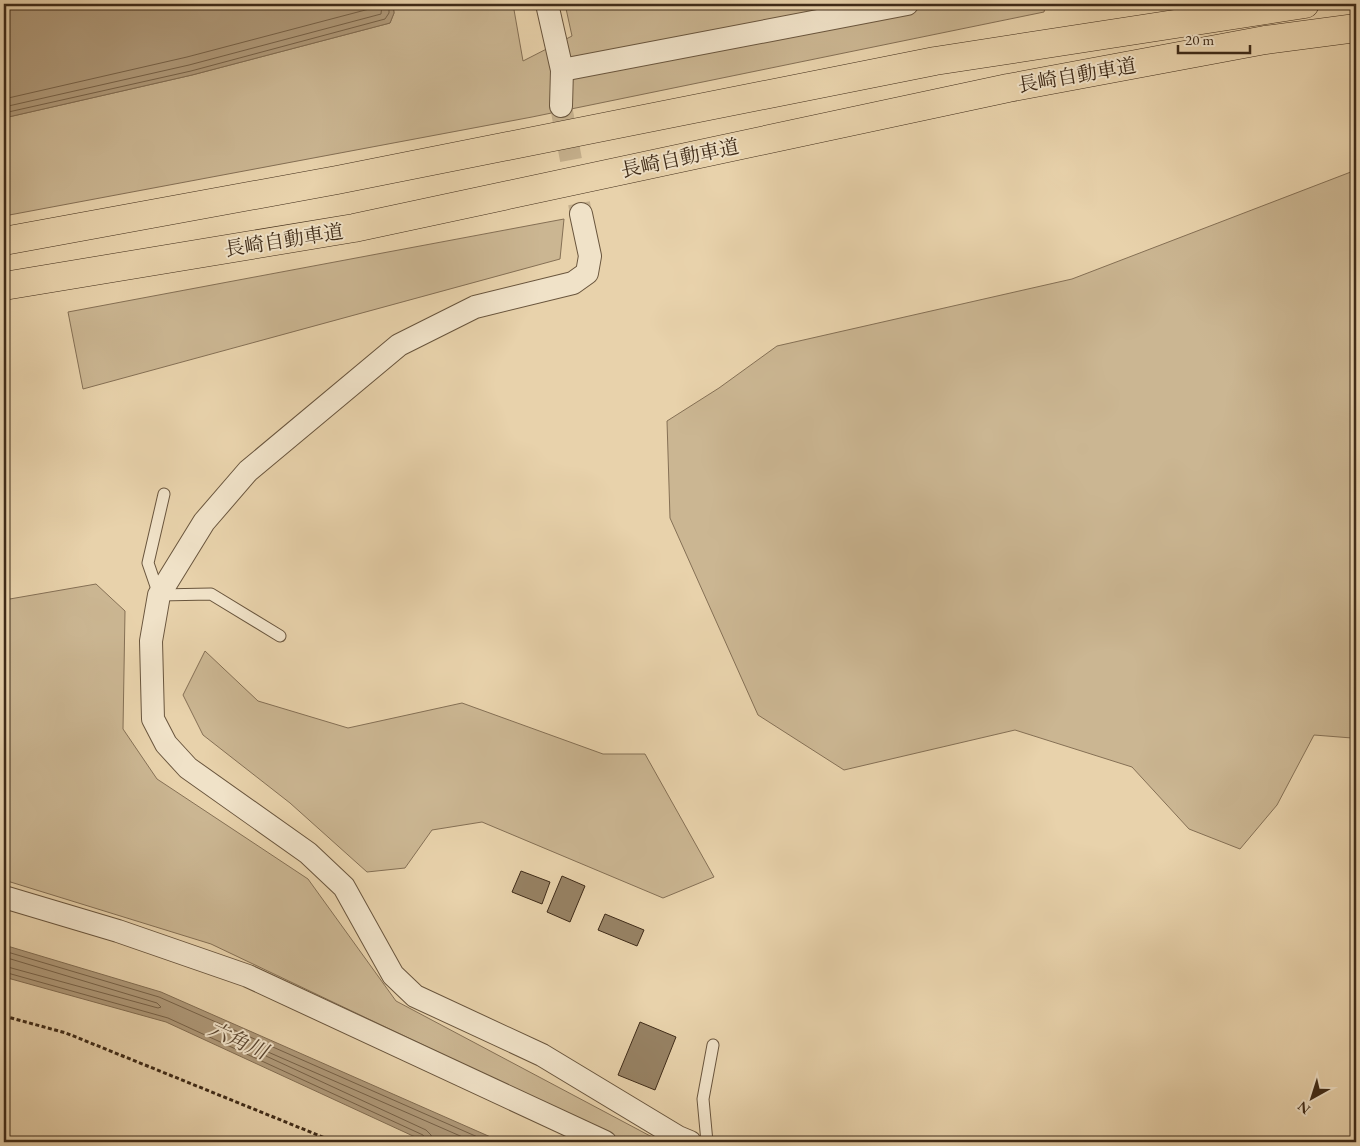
<svg xmlns="http://www.w3.org/2000/svg" width="1360" height="1146" font-family="'EB Garamond','Noto Serif JP',serif">
<style>
.green{fill:#cbb692;stroke:#857055}
.water{fill:#af9979;stroke:#826d52}
.lines{fill:none;stroke-linecap:round;stroke-linejoin:round}
.shore{stroke:#776248;stroke-width:1}
.building{fill:#978264;stroke:#3f2b18}
.minor-tunnel{stroke:#c6b18e;stroke-width:22;stroke-dasharray:22 11;stroke-linecap:butt}
.service-casing{stroke:#69553d;stroke-width:13}
.minor-casing{stroke:#69553d;stroke-width:24}
.motorway-casing{stroke:#3f2b18;stroke-width:29}
.path{stroke:#3f2b18;stroke-width:3;stroke-dasharray:4 2.5;stroke-linecap:butt}
.service{stroke:#f0e2c8;stroke-width:11}
.minor{stroke:#f0e2c8;stroke-width:22}
.motorway{stroke:#e8d2ab;stroke-width:28}
.labels{text-anchor:middle;dominant-baseline:central;stroke-width:4;stroke-linejoin:round;paint-order:stroke}
.street-label{font-size:20px;fill:#3f2b18;stroke:#f0e2c8}
.water-label{font-size:21px;font-style:italic;fill:#5b4630;stroke:#f0e2c8}
</style>
<rect width="100%" height="100%" fill="#e8d2ab"/>
<filter id="stains"><feTurbulence type="fractalNoise" baseFrequency=".004" numOctaves="4"/><feColorMatrix values="0 0 0 0 .2 0 0 0 0 .09 0 0 0 0 .02 0 0 0 .5 -.17"/></filter>
<radialGradient id="worn" r=".72"><stop offset=".6" stop-color="#630" stop-opacity="0"/><stop offset="1" stop-color="#630" stop-opacity=".3"/></radialGradient>
<g class="green">
<polygon points="393,4 513,4 523,61 572,36 565,4 1046,4 1044,12 532,117 4,216 4,118 192,75 390,23 394,13"/>
<polygon points="1356,170 1356,745 1352,738 1314,735 1277,805 1240,849 1189,829 1132,767 1015,730 844,770 758,715 670,518 667,421 719,388 777,346 1072,279"/>
<polygon points="564,219 560,259 83,389 68,312"/>
<polygon points="96,584 125,611 123,729 157,779 308,879 396,1001 654,1138 656,1142 627,1142 211,944 4,880 4,600"/>
<polygon points="205,651 258,701 348,728 462,703 603,754 645,754 714,877 663,898 482,822 432,830 405,868 367,872 290,803 203,735 183,695"/>
</g>
<g class="water">
<polygon points="4,4 393,4 394,13 390,23 192,75 4,118"/>
<polygon points="4,945 161,992 502,1142 426,1142 166,1022 4,977"/>
</g>
<g class="lines">
<g class="shore">
<polyline points="4,99 187,57 373,8 375,4"/>
<polyline points="4,107 189,65 381,14 382,4"/>
<polyline points="4,113 191,71 385,19 389,13 389,4"/>
<polyline points="4,951 159,997 489,1142"/>
<polyline points="4,957 157,1003 161,1007 158,1008 4,966"/>
<polyline points="4,972 168,1018 423,1135 427,1142"/>
<polyline points="433,1142 431,1135 426,1130 266,1056 265,1053 268,1052 474,1142"/>
</g>
</g>
<g class="building">
<polygon points="521,871 550,882 542,904 512,892"/>
<polygon points="562,876 585,886 570,922 547,912"/>
<polygon points="605,914 644,930 637,946 598,930"/>
<polygon points="640,1022 676,1037 655,1090 618,1075"/>
</g>
<g class="lines">
<polyline class="minor-tunnel" points="561,106 581,214"/>
<defs>
<g id="service">
<polyline points="164,494 148,563 159,595 211,594 280,636"/>
<polyline points="707,1142 703,1099 713,1045"/>
</g>
<g id="minor">
<polyline points="547,4 562,70 561,106"/>
<polyline points="562,70 907,4"/>
<polyline points="581,214 590,256 587,273 573,283 475,307 399,345 248,471 204,522 159,595 151,641 153,719 166,744 188,768 308,853 344,887 393,975 415,996 542,1055 678,1137 690,1142"/>
<polyline points="4,897 118,931 248,976 605,1142"/>
</g>
<g id="motorway">
<polyline points="4,241 337,180 935,61 1305,4"/>
<polyline points="4,286 354,228 1008,88 1265,40 1356,28"/>
</g>
</defs>
<use href="#service" class="service-casing"/>
<use href="#minor" class="minor-casing"/>
<use href="#motorway" class="motorway-casing"/>
<polyline class="path" points="4,1016 66,1033 335,1142"/>
<use href="#service" class="service"/>
<use href="#minor" class="minor"/>
<use href="#motorway" class="motorway"/>
</g>
<g class="labels">
<g class="street-label">
<text transform="translate(1077 75) rotate(-10)">長崎自動車道</text>
<text transform="translate(680 158) rotate(-12)">長崎自動車道</text>
<text transform="translate(284 240) rotate(-9)">長崎自動車道</text>
</g>
<g class="water-label">
<text transform="translate(238 1040) rotate(24)">六角川</text>
</g>
</g>
<rect width="1360" height="1146" fill="none" stroke="#e8d2ab" stroke-width="20"/>
<rect x="5" y="5" width="1350" height="1136" fill="none" stroke="#3f2b18" stroke-width="2.5"/>
<rect x="10" y="10" width="1340" height="1126" fill="none" stroke="#3f2b18"/>
<g transform="translate(1312 1098) rotate(219)" stroke="#f0e2c8" stroke-width="4" paint-order="stroke">
<path d="M0-4L9 19L0 12L-9 19Z" fill="#3f2b18"/>
<text y="-8" font-size="14" font-weight="bold" text-anchor="middle" fill="#3f2b18">N</text>
</g>
<path d="M1178 45v8h72v-8" fill="none" stroke="#3f2b18" stroke-width="2.5"/>
<text x="1185" y="45" font-size="15" fill="#3f2b18" stroke="#f0e2c8" stroke-width="4" paint-order="stroke">20 m</text>
<rect width="100%" height="100%" filter="url(#stains)"/>
<rect width="100%" height="100%" fill="url(#worn)"/>
</svg>
